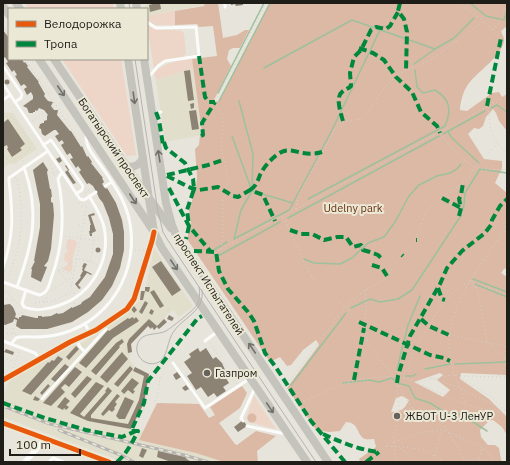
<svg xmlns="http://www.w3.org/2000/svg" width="510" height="465" font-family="'IBM Plex Sans',sans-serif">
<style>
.built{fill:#e2decc}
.green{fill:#edd5c7}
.forest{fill:#dcb9a5;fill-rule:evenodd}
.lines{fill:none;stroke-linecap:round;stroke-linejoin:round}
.stream{stroke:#9dc09d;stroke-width:1.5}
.building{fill:#8c8374}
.path{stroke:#d3d2cf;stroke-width:1;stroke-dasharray:1 3;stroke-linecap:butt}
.lane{stroke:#fbfbfa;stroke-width:3}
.street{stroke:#fbfbfa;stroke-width:5.5}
.secondary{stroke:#c4c4bd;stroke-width:8}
.tram{stroke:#b6b4b2;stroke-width:1}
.rail-casing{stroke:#b6b4b2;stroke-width:3}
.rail{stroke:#ece8d6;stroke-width:1.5;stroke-dasharray:4.5;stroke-linecap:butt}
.quiet{stroke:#00873e;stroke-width:4;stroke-dasharray:8 4;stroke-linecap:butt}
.cycleway-casing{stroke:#ece8d6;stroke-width:8}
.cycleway{stroke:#e8590c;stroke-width:5}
.oneway{stroke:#72706a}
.poi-dot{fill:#65635c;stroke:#ece8d6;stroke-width:1.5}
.labels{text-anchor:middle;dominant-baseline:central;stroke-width:4;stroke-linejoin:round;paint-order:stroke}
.street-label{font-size:11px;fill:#1f1d17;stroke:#ece8d6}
.park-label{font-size:11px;fill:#683010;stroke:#ece8d6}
.poi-label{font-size:11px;fill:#1f1d17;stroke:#ece8d6;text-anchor:start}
</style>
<rect width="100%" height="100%" fill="#e7e4db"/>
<g class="built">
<polygon points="150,3 205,3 204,5 147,16 147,9 142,8"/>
<polygon points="193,68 202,135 165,142 156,80"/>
<polygon points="3,112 13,113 37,149 14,164 10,163 4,167"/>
<polygon points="154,248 193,306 189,310 178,317 174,310 167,314 164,319 167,322 159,329 157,327 154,330 152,327 151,329 147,326 131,344 132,352 129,359 135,367 149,374 144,403 131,429 174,438 235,462 122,462 110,457 3,417 3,393 5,391 10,379 69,347 82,343 129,311 140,300 141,291 145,291"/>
</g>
<g class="green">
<polygon points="25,3 113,3 114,9 29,9"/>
<polygon points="175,11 175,25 155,25 147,20 147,16"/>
<path d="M 147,25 C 159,33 169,28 182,31 L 184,34 L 186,53 L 184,57 C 171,59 162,59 154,69 Z"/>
<polygon points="62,59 121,59 136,155 127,156"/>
<path d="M 192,59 L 193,68 L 156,80 L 154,73 C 165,62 177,61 192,59 Z"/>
<polygon points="70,239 75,240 77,244 73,257 72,270 70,272 64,270 63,268 68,265 68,263 64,260 65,253 68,252 66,248 67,240"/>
<polygon points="254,396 276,429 249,422 246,418"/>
</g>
<g class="forest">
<path d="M 205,3 L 218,3 L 223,38 L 237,35 L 245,30 L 249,30 L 240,48 L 233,48 L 229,50 L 227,59 L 231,66 L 213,102 L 219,101 L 270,3 L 507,3 L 507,26 L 501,31 C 502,34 504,37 504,40 C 503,56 475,73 467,86 C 463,92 460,103 460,110 L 467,111 L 492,93 L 499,92 L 502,97 L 507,94 L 507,131 L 499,121 L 496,113 L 493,109 L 486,117 L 483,126 L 479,129 L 474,128 L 468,134 L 484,159 L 502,161 L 502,168 L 495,183 L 507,193 L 507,268 L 504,269 L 501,273 L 507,277 L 507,375 L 461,373 L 460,379 L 489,399 L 507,417 L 507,435 L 502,427 L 493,420 L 489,421 L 480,430 L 481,437 L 488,445 L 495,445 L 499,448 L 501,460 L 503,462 L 360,462 L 359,459 L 376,447 L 374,439 C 372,439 367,440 365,439 C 356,435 360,423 346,422 L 340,431 L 329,432 L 316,430 L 287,388 L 319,345 L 316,340 L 303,350 L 291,365 L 287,366 L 280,357 L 270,362 L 187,239 L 191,224 L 189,211 L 196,188 L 197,176 L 195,149 L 199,145 L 200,135 L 202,134 L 192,59 L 217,56 L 213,26 L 199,27 L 197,24 L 175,25 L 175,11 L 204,6 ZM 440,373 L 443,375 L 437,380 L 450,390 L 443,397 L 414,382 ZM 402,396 L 409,400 C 405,409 401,412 391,412 L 396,398 Z"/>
<polygon points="242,386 247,393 240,408 219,423 235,444 237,445 256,431 276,436 257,451 258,462 224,462 196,453 139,440 157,403 199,404 209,418 215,415 210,407"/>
<circle cx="252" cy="418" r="4.5"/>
</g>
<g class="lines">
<g class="stream">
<polyline points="470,3 486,16 504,20 507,11"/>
<polyline points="414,64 435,49 454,38 474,18"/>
<polyline points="264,68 352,20 435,49"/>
<polyline points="218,93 264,3"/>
<polyline points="219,101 270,3"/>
<polyline points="239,101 253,154 252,191 293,203 331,132 380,30"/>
<polyline points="491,108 497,105 507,112"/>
<polyline points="448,132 452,138 479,163"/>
<polyline points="443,134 485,111"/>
<polyline points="232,136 252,191 241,210 234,239"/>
<path d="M 308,199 L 445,126 C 452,110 450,99 435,90 L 423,93 L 417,87 L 415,70"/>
<polyline points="288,218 439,136"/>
<polyline points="234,239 289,210 293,203"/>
<polyline points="212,251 227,242"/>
<polyline points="218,256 280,222"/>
<polyline points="304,259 314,263 340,264 352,258 368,243 384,237 395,222 409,196 419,185 437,176 450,173 457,169 461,164"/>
<polyline points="473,279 507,292"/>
<polyline points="475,284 507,297"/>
<polyline points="351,308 370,299 380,302 398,299 412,290 460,217 464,205 465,193 480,169 507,173"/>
<polyline points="404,341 408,325 420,296"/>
<polyline points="455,364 507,362"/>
<polyline points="425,369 450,364"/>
<polyline points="397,370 403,344"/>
<polyline points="406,376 413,376 416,374"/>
<polyline points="343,383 369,380 379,382 392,378 397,383 409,386 415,398 430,403 446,413 461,414 487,431"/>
<polyline points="291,385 346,313"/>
</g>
</g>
<g class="building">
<polygon points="156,3 160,3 161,9 150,12 149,5"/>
<polygon points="231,3 243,3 243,5 236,6 235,4 231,5"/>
<polygon points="3,30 9,38 9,59 22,59 24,63 25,62 28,66 27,67 39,82 38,82 45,94 44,96 48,101 53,102 51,106 54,110 58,110 57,115 70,131 71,131 81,147 82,146 87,157 88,156 92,162 91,163 103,178 102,178 104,182 102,184 106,189 107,188 116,203 122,220 124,232 124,250 120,268 112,286 102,300 88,312 72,322 47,329 21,329 16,326 17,320 14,319 13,322 5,325 3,324 3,305 10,304 13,307 16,314 15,317 19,319 19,317 21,317 22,315 36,318 38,318 38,316 42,316 42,317 51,316 57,313 58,314 63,313 72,307 72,308 81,304 82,302 90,297 105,277 113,254 113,234 109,218 103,203 99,198 97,193 93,186 89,183 87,184 79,172 81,170 78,166 76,168 70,159 73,158 70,153 67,155 61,145 64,143 62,140 59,142 55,136 59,134 56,130 54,130 45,136 42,134 41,129 39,128 40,124 41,124 42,123 44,123 44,121 47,120 47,116 48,115 44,110 39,108 37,111 35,110 35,112 33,112 33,113 29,113 27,108 23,106 33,99 33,96 31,92 27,95 24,89 27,87 24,84 21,86 15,76 17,75 14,70 12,72 6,63 8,62 5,57 3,59"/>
<polygon points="190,70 194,100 188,101 184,71"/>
<circle cx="7" cy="82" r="2.5"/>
<polygon points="194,103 194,108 191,109 190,104"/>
<polygon points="196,110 199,129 192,130 189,111"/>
<polygon points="8,119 25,144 20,148 22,150 12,157 7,149 8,148 7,145 3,147 3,123"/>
<polygon points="60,157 62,161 59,163 56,159"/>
<polygon points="43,162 48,170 47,172 50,189 51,189 52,197 51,197 51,202 53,203 54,215 51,249 48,261 44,266 47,267 41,282 31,277 32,269 31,269 35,261 34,261 40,227 40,204 33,170"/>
<polygon points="66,165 69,170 68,171 76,183 73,184 65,172 68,170 65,166"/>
<polygon points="94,213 95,215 91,216 96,231 92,233 92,236 90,236 89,231 90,231 90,225 91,225 88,215"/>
<circle cx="98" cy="250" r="2.5"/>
<polygon points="161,261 181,290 172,296 152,267"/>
<polygon points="84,263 87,264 84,270 92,274 91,275 87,273 78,285 81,288 79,289 75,284 81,277 80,276 83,271 82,270 83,267 82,267"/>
<polygon points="145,287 150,287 149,292 145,291"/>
<polygon points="154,290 164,306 160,308 150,292"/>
<polygon points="141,291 145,291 143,300 140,300"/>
<polygon points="145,301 148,303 142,314 139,312"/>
<polygon points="134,306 137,310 134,313 131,309"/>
<polygon points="151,309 154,311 152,315 149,313"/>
<polygon points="169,315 174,318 172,321 167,319"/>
<polygon points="133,317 134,319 136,317 139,321 113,338 86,368 79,363 108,330 109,331 128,318 129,319"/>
<polygon points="149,319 157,326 164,319 167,322 159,329 157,327 154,330 152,327 151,329 148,326 131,344 132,352 128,353 127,344 129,339"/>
<polygon points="122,339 124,342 119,346 120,347 96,375 91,371 116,343"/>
<polygon points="76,346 79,349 69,360 66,357"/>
<polygon points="198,348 200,352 206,348 213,359 216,357 222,363 225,370 222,372 229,383 223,387 226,391 217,397 214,393 208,397 201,387 196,390 187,376 192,373 184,362 191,357 189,354"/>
<polygon points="6,349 14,352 13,355 4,352"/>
<polygon points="122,352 128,359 107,383 100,377"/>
<polygon points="58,356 63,359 31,395 22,391 48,362 49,363 52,360 54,361"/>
<polygon points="65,364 69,367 55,382 51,379"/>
<polygon points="130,366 133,369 118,387 114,384"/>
<polygon points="75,367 82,372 69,387 65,384 61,388 65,392 51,406 43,403"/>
<polygon points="135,367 149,374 144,403 131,429 88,421 70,413 96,382 104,386 80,414 84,417 106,392 105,391 108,387 112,391 91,415 91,418 128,424 139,400 144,376 133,371"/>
<polygon points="177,372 181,377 176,380 173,375"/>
<polygon points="87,376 92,379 75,398 71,394"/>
<polygon points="132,378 139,383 133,390 135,391 133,394 128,390 124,394 121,391"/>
<polygon points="48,384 50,386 42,395 40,393"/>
<polygon points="186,385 189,389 185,391 182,388"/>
<polygon points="117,394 120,396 115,402 117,404 114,408 115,409 112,412 109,410 103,416 101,414"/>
<polygon points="35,396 40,399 38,401 33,400"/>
<polygon points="65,397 70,401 66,405 69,407 66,410 64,408 63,410 57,407"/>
<polygon points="125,397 134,401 125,419 119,419 116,416"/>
<polygon points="243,420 247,426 238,432 234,427"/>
<polygon points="142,448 147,450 143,458 139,456"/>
<polygon points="158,451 185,457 188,460 192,462 171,462 157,457"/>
</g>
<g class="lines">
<g class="path">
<polyline points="457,3 484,21 507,45"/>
<polyline points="3,26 9,35"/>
<polyline points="493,30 499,22 507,5"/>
<polyline points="25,59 84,148"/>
<polyline points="29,65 34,61"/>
<polyline points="38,79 43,76"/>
<polyline points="48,94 53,90"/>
<path d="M 488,107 C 491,131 489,136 507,154"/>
<polyline points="53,108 60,103"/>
<polyline points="3,114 13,118 25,135 25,138"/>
<polyline points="32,121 46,112"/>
<path d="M 440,133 C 449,145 461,161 476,167 C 485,170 497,170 507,169"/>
<polyline points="3,152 7,159 13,161 27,152 31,145"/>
<polyline points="21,157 24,163"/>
<polyline points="51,164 54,176"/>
<polyline points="3,170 7,174"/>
<polyline points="53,173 57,172"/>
<polyline points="85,193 89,190 90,190"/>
<polyline points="79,203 82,207 87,205"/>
<path d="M 296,209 L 298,197 L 302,188 L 336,128 C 347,116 353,124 364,117 C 368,114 370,109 373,104 C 378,96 385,87 392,80 C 403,69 417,67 430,60 L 484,21"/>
<polyline points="284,217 304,262 314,280 345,307 364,328 367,340 372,349 393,376"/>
<polyline points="79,225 82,225"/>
<polyline points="504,231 507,216"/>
<polyline points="92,233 93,240 101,240"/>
<polyline points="65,236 93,240 92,252 90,261 76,259 58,271 72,286"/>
<polyline points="221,249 223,231 223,201 228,179 221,145 223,127 223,120 215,102 266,3"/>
<polyline points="135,250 144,250"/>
<polyline points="201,261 221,249 507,96"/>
<polyline points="85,269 90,261 97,265"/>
<polyline points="59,270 73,274"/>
<polyline points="3,276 5,271"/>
<path d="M 8,279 C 21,244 26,217 17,180 L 15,177"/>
<polyline points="470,281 475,286 478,293 487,342 505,358"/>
<polyline points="470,281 507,295"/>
<polyline points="3,288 19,305"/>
<polyline points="52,290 73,277"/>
<polyline points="74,294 71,288 87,205"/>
<polyline points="3,298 15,301"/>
<polyline points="44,302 48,296"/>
<polyline points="35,303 52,301 72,292"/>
<polyline points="74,303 76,307"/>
<polyline points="16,318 19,313 25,312"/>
<polyline points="364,327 366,310 366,290"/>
<polyline points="3,330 14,328"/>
<polyline points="3,333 16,334"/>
<polyline points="13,333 16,319"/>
<polyline points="450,335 507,347"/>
<polyline points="210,343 237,384"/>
<path d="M 507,351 C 505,357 504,362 507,368"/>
<polyline points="3,358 14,362"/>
<polyline points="13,368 19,352"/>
<polyline points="398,376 409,368 415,348 444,301 451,294 469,281"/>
<polyline points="460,376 507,377"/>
<polyline points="498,376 505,365"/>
<polyline points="431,378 460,388 503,410"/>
<polyline points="417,382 455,374 493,398 507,412"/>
<polyline points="397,383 412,408"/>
<polyline points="285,387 345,307 361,293 386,278 395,264 414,243 426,212 444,195 452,191 468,179 475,167 497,144"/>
<polyline points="3,393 6,384"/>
<polyline points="3,399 15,404 14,406 3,402"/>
<polyline points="155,401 157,396 160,378 161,376"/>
<path d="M 465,402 C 460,389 454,376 451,362 C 440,315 477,270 502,234 L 507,230"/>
<path d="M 296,403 L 302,402 C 330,390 351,378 383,377 C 388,377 393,376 398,377 C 410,378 422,385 432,390 C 453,399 482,413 505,411"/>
<polyline points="3,414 4,414 3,416"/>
<polyline points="399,414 406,409 412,408 442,423 447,430"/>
<polyline points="449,433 465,460"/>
<polyline points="394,438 393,446 397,462"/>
<polyline points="3,439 4,438"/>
<path d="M 394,442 C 410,436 431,427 448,432 C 456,434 464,439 471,442 C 482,448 489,450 493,462"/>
<polyline points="387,446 413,448 424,450 444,462"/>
<polyline points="400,448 416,462"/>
<path d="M 379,452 C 404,432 399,411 397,383"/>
<polyline points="435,456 441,432"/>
<polyline points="372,457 385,462"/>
<polyline points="372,457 375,462"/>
<path d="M 458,462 C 470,458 478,458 489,462"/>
<polyline points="478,462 482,448"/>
</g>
<g class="lane">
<polyline points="225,3 225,7"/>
<polyline points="147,22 156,28 196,27 199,56 165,61 158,66 148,78"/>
<polyline points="3,66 22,94 21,98 15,102"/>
<polyline points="3,84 80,199 84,200 96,192"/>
<polyline points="3,100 10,95"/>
<polyline points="153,113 161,112"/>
<polyline points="43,145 51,140 83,186 82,190 76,194"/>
<polyline points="105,186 112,182"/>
<path d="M 3,267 C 14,236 13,214 9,181 L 9,178 L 48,151"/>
<path d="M 3,282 L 39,295 C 47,294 49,286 51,279 C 63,247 65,212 58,179 L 60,175 L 63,173"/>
<path d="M 17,287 C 33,243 40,212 24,167"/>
<path d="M 26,290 L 22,303 L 24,307 C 35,312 50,309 60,305 C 92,294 111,260 104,227 C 101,215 95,206 89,196"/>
<polyline points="85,324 90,333"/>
<polyline points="76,339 80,347 85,352"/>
<polyline points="3,341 35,353 40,359"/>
<polyline points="205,341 217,332"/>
<path d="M 11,344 L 16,338 C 22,336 29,337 35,337 C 47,337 59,335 70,331 C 123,311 147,247 121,197 C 114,184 105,171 96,159 C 93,154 88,149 87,143 C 86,140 86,137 86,134"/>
<polyline points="173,363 205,408 249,379"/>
<polyline points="42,399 106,329"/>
<polyline points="243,421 241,418 255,388"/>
<polyline points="247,426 286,434"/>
<polyline points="49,462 53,458 64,462"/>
</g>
<g class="street">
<polyline points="3,380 70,342 96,330 127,309 134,299 152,241 154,232"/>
<polyline points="3,423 109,462"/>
<polyline points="25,462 46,438"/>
</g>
<g class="secondary">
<polyline points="16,3 20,9"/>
<polyline points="120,3 121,9"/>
<polyline points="136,3 137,9"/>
<polyline points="3,6 9,15"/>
<polyline points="39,59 152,229"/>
<polyline points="54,59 137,182 171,228"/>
<polyline points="128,59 154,232 162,248 307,462"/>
<polyline points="144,59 166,203 172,225 176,235 328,462"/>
<path d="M 126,166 C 134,168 139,166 143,158"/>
</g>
<g class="tram">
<polyline points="129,3 130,9"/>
<polyline points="135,59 158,212 163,232 167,239 316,462"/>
<path d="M 199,287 C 200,293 200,300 197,305 C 194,310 171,328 166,331 C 156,336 140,331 137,346 C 136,351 138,356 142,360 C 147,364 153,365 159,362 C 168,357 167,340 174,331 C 184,317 205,311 202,290"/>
</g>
<defs>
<g id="rail">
<polyline points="3,406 50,424 184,455 208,462"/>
<polyline points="59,430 123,456 134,462"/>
</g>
</defs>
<use href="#rail" class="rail-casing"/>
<use href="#rail" class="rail"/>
<g class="quiet">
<polyline points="400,3 398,11 404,19 407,32 406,70"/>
<polyline points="359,48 373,53 384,60 396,77 412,92 421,112 437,126 440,133"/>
<polyline points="199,56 205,97 209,102 215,102"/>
<polyline points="487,106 501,38"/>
<polyline points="156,112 159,120 163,145"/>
<path d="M 343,121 C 341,114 335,97 342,92 C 345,89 348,89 351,86 L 350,73 L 354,57 L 361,50 L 371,30 L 376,27 L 386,29 L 390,26 L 398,12"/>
<polyline points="201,136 203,135 202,123 215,102"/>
<polyline points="164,142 166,148 185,163 193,179 194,189 187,210 189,226 186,239"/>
<polyline points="167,175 208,165 223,160"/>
<polyline points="167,176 191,188 199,190 218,187 233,196 238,197 250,190 263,195 275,221"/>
<polyline points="169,188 189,226 211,252"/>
<path d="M 250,190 C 256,187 258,180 260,175 C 264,166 275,154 284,151 C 290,149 297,152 303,153 C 309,154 316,154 322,152"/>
<polyline points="442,198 461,208"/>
<polyline points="459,216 461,208 459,199 461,195 463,183"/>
<polyline points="290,230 301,234 312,234 324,240 337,237 346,237 353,247 361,245 363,248 363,250 370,252 378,255 383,260"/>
<polyline points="416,240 417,240"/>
<polyline points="194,251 216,252 219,271 228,289 248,312 254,321 265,353 275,366 311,421 345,462"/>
<polyline points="402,255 403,256"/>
<polyline points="372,265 382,268 387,276"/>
<polyline points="438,288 442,299 445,300"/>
<polyline points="421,319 429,326 449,335"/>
<polyline points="359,322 430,355 444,358 450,361"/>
<polyline points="354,380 364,328"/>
<polyline points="397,383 398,376 410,336 440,284 447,268 462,251 485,233 491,225 492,220 500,206 507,199"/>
<polyline points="3,403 45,418 86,430 122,437 136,431"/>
<path d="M 323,434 C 341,442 359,450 379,452"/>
<path d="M 117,462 C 127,453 132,443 138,431 L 131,431 L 144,403 L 148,381 L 198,318 L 202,316"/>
<polyline points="366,462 379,452"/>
</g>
<defs>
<g id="cycleway">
<polyline points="3,380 70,342 96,330 127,309 134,299 152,241 154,232"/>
<polyline points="3,423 109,462"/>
</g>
</defs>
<use href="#cycleway" class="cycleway-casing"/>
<use href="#cycleway" class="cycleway"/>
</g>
<defs><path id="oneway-shaft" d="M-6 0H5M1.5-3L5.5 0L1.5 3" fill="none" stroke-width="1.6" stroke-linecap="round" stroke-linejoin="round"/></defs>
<g class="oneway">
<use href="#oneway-shaft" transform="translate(61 91) rotate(56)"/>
<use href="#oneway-shaft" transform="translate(134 98) rotate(82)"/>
<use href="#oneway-shaft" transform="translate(159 156) rotate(-99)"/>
<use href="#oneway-shaft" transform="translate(133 199) rotate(57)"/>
<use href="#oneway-shaft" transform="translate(174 265) rotate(56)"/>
<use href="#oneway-shaft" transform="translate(252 348) rotate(-124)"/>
<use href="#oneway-shaft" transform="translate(270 408) rotate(56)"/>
</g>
<g class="poi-dot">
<circle cx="207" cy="373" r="4"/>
<circle cx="397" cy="416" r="4"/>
</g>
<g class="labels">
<g class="street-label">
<text transform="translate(114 148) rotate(56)">Богатырский проспект</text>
<text transform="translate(209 284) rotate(57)">проспект Испытателей</text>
</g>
<g class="park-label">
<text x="353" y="208">Udelny park</text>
</g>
<g class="poi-label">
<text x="215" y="373">Газпром</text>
<text x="405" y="416">ЖБОТ U-3 ЛенУР</text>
</g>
</g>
<rect width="510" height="465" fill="none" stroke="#1f1d17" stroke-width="8"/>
<rect x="8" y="8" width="140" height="52" fill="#ece8d6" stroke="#9a978a"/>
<rect x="16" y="21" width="20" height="6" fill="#e8590c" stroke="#9a978a"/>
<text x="44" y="28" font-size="12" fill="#1f1d17">Велодорожка</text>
<rect x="16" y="41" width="20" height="6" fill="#00873e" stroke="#9a978a"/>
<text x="44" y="48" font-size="12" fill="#1f1d17">Тропа</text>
<path d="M10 449v6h70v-6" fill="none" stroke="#1f1d17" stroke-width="2"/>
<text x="16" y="449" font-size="12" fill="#1f1d17" stroke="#ece8d6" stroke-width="3" paint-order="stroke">100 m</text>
</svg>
